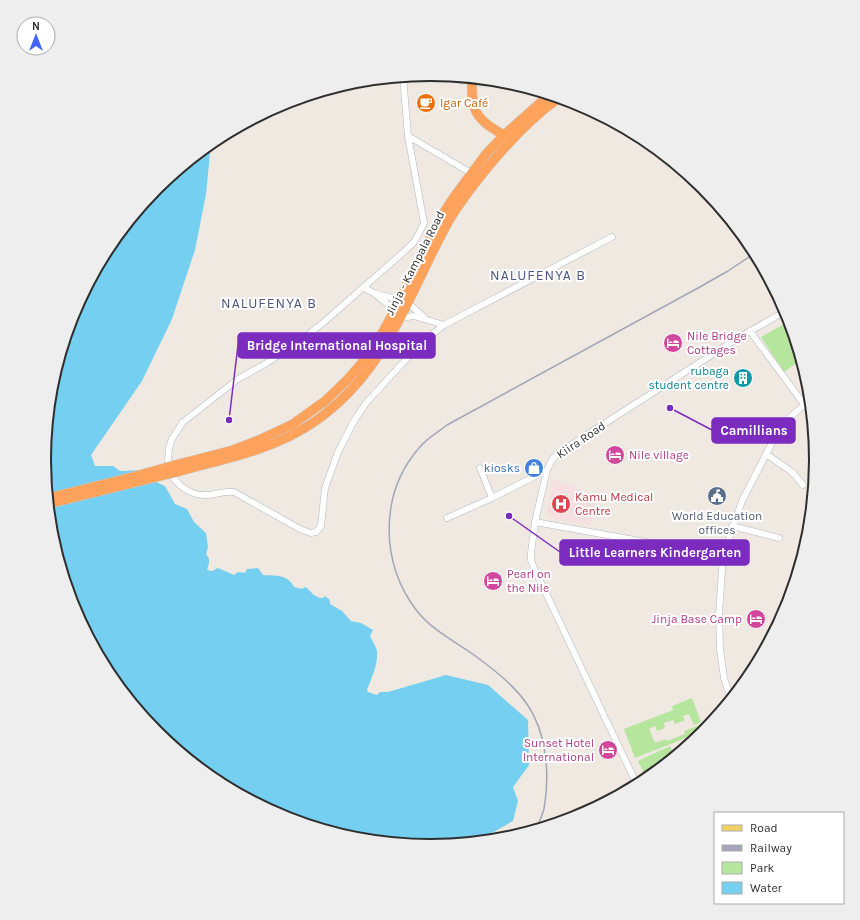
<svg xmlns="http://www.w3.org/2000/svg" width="860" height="920" font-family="Karla,sans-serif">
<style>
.medical{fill:#f5dfe0}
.green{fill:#b6e59e}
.water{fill:#75cff0}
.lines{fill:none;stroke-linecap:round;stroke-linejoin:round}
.minor-casing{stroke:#b4b7c1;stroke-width:7}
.major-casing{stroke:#c9c9c9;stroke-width:9}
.highway-casing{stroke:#c9c9c9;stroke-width:10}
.minor{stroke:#fff;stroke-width:6}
.major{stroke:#f2d163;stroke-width:8}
.highway{stroke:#ffa35c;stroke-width:9}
.rail{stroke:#a3a6b8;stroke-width:1.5}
.highway-bridge-casing{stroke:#c9c9c9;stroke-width:10;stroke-linecap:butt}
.highway-bridge{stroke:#ffa35c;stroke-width:9}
.labels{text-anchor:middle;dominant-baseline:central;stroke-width:4;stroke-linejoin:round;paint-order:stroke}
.food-label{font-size:12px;fill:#c56008;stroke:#fff;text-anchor:start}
.street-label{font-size:12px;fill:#2e2e2e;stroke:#fff}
.hotel-label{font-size:12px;fill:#b23c85;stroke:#fff;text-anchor:start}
.culture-label{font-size:12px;fill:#0d838f;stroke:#fff;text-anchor:end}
.shop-label{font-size:12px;fill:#366cbe;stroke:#fff;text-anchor:end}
.health-label{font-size:12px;fill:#be3a42;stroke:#fff;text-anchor:start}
.service-label{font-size:12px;fill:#4e5e75;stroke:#fff}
.quarter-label{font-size:14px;letter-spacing:1px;fill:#4d5680;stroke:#fff}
.rim{fill:none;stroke:#2e2e2e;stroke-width:2}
.leader{fill:none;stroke:#7b2cbf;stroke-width:1.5}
.callout-dot{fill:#7b2cbf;stroke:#fff;stroke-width:1.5}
.callout{fill:#7b2cbf;stroke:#7b2cbf;stroke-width:1.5}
.callout-label{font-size:13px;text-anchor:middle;font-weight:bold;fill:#fff}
</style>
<rect width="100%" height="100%" fill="#efe9e1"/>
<polygon class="medical" points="553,479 576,488 601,507 590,525 555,519 550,517 547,514"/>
<g class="green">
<polygon points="789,321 801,360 784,372 761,337"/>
<polygon points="692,698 701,722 694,725 689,714 683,716 685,720 675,724 673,720 664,723 665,728 657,731 655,726 649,729 655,743 666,739 667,741 685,734 684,731 702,724 704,731 635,758 624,729 673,710 672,706"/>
<polygon points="670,746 674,754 657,763 659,769 647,779 638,761"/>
</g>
<path class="water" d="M 211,143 L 206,194 L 195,250 L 172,319 L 142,381 L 91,455 L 95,466 L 113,466 L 120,471 L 147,470 L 153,475 L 158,483 L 165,486 L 175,504 L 187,509 L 194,522 L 206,533 L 208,547 L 206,554 C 211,560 209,563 207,570 L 212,571 L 218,568 L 234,575 L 238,572 L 245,573 L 247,569 L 258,568 L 263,575 C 275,576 288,574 294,587 L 302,589 L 305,587 C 311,590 313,598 323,598 L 325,596 L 330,600 L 330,604 L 342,611 L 351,621 L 361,623 L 373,630 L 370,636 C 372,641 376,646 377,651 C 378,665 372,677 367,690 L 368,692 L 377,695 L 380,692 L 388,692 L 446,675 L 488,685 L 528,720 L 529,765 L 513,787 L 518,801 L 513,821 L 492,833 L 490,840 L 430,846 L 354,839 L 282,817 L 215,781 L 157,733 L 109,674 L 73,608 L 51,535 L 44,460 L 51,384 L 73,313 L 76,312 L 77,305 L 109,245 L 157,187 Z"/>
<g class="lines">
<defs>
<g id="minor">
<polyline points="408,136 471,173"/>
<polyline points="364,288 374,293 399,300"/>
<polyline points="376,295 395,310"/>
<polyline points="409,304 424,317"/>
<polyline points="401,318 414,316 444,325"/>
<polyline points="750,331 812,415"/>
<polyline points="766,454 792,472 803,485"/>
<polyline points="168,460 169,448 172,439 183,422 238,379 265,364 300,341 324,322 407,249 415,241 424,223 408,136 403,77"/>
<polyline points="480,468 492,498"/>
<path d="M 173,477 C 181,489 194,496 208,495 C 217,494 225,491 234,492 L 300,529 L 311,533 L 316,532 L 321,526 L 325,488 L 338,452 L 354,421 L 366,403 L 421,343 L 444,325 L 612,237"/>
<polyline points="447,518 492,498 547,470"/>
<polyline points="535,522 723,556"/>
<polyline points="732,526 779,538"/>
<polyline points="731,699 724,678 720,649 719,614 723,556 742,501 774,439 787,420 804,405"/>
<polyline points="637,785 534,568 531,560 531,553 535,522 547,470 552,460 557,454 738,338 786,311"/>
</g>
<polyline id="major" points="422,75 454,76"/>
<g id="highway">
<path d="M 472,78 C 471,111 475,119 504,135"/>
<polyline points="175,465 233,450 259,440 293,424 325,401 348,379 372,351 395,310 420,257 441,217 454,197 486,154 504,135 549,95"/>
<path d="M 177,472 C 223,459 270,451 311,424 C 385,375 407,298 447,224 C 453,213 461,202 469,191 C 494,158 525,122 559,98"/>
</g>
</defs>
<use href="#minor" class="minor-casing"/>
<use href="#major" class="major-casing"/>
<use href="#highway" class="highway-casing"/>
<use href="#minor" class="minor"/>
<use href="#major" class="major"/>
<use href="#highway" class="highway"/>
<path class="rail" d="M 536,829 C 539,823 542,816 544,809 C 550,775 547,733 527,704 C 513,684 493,669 474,655 C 454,641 432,630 417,611 C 380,564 379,494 419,448 C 426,439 438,432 447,425 L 698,288 L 728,271 L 755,253"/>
<defs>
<g id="highway-bridge">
<polyline points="48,498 132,477 175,465"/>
<polyline points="48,504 177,472"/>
</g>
</defs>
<use href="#highway-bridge" class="highway-bridge-casing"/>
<use href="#highway-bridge" class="highway-bridge"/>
</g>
<defs>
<symbol id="cafe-disc" viewBox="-11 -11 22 22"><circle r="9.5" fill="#e8710a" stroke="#fff"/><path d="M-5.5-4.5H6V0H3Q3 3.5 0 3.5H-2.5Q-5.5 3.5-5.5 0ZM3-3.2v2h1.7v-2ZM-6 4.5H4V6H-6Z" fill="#fff"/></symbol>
<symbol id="hotel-disc" viewBox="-11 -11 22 22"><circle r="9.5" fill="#d1479c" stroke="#fff"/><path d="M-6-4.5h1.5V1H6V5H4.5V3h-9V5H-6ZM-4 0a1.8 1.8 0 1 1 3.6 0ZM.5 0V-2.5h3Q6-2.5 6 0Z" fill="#fff"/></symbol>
<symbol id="building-disc" viewBox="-11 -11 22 22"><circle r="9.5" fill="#0f9aa8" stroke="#fff"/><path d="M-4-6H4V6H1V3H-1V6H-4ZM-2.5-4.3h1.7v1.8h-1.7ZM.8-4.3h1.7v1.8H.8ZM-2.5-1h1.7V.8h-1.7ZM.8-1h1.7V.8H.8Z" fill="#fff"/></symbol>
<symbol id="shop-disc" viewBox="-11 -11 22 22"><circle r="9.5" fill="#3f7fe0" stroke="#fff"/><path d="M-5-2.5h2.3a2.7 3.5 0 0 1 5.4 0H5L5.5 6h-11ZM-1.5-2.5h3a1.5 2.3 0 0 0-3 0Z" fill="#fff"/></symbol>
<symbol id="civic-disc" viewBox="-11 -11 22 22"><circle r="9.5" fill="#5c6f8a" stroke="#fff"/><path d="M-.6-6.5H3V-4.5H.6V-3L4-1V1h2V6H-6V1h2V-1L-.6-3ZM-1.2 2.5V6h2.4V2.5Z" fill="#fff"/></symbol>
<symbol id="hospital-disc" viewBox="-11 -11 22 22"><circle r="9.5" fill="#e0444e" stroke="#fff"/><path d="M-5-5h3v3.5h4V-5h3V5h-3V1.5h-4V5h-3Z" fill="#fff"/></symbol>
</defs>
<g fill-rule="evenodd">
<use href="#cafe-disc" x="415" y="92" width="22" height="22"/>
<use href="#hotel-disc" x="662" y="332" width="22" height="22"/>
<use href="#building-disc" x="732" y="367" width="22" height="22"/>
<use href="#hotel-disc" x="604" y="444" width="22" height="22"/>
<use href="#shop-disc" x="523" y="457" width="22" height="22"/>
<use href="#civic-disc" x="706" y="485" width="22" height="22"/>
<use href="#hospital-disc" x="550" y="493" width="22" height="22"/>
<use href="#hotel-disc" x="482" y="570" width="22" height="22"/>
<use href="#hotel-disc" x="745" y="608" width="22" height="22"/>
<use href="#hotel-disc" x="597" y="739" width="22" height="22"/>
</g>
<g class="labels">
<g class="food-label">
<text x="440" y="103">Igar Café</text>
</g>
<g class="street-label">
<text transform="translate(415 263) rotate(-63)">Jinja - Kampala Road</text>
<text transform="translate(581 440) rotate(-34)">Kiira Road</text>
</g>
<g class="hotel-label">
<text x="687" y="336">Nile Bridge<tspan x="687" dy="14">Cottages</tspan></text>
<text x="629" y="455">Nile village</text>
<text x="507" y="574">Pearl on<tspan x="507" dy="14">the Nile</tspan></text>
<text x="742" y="619" text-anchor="end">Jinja Base Camp</text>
<text x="594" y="743" text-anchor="end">Sunset Hotel<tspan x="594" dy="14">International</tspan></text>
</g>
<g class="culture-label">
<text x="729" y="371">rubaga<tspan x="729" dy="14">student centre</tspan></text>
</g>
<g class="shop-label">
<text x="520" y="468">kiosks</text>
</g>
<g class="health-label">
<text x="575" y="497">Kamu Medical<tspan x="575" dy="14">Centre</tspan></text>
</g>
<g class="service-label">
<text x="717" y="516">World Education<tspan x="717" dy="14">offices</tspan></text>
</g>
<g class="quarter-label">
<text x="538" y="275">NALUFENYA B</text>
<text x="269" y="303">NALUFENYA B</text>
</g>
</g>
<path d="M0 0H860V920H0ZM51 460a379 379 0 1 1 758 0a379 379 0 1 1-758 0Z" fill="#eee" fill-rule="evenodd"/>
<path class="rim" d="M51 460a379 379 0 1 1 758 0a379 379 0 1 1-758 0Z"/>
<path class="leader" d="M229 420L238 345M670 408L712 430M509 516L560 552"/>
<g class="callout-dot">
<circle cx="229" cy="420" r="4"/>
<circle cx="670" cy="408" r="4"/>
<circle cx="509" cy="516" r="4"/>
</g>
<g class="callout">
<rect x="238" y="333" width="197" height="25" rx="4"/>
<rect x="712" y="418" width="83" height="25" rx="4"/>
<rect x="560" y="540" width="189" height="25" rx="4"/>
</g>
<g class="callout-label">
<text x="337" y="350">Bridge International Hospital</text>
<text x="754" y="435">Camillians</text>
<text x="655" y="557">Little Learners Kindergarten</text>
</g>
<rect x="714" y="812" width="130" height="92" fill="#ffffff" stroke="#ababab"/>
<rect x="722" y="825" width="20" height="6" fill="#f2d163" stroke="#ababab"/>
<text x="750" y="832" font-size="12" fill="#2e2e2e">Road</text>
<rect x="722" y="845" width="20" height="6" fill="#a3a6b8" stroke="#ababab"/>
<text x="750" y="852" font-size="12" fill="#2e2e2e">Railway</text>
<rect x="722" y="862" width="20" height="12" fill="#b6e59e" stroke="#ababab"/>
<text x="750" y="872" font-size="12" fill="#2e2e2e">Park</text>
<rect x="722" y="882" width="20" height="12" fill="#75cff0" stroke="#ababab"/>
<text x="750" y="892" font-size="12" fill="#2e2e2e">Water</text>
<g transform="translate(36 36)"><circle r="19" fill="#ffffff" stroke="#ababab"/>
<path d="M0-3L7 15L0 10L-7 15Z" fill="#4264fb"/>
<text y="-6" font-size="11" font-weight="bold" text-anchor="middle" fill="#2e2e2e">N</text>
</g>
</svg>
